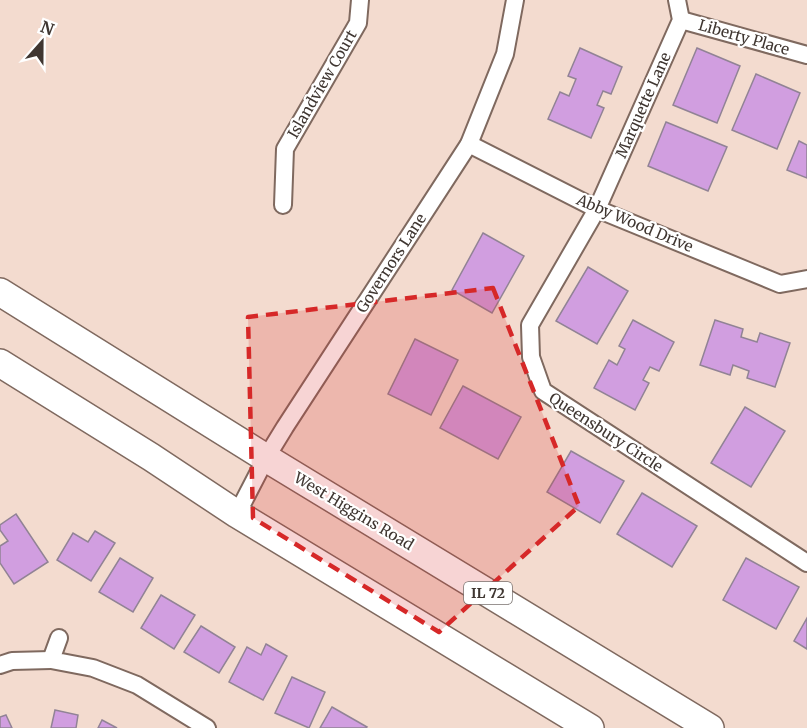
<svg xmlns="http://www.w3.org/2000/svg" width="807" height="728" font-family="Merriweather,serif">
<style>
.building{fill:#d19ee0;stroke:#918395;stroke-width:1.5}
.lines{fill:none;stroke-linecap:round;stroke-linejoin:round}
.minor-casing{stroke:#7f695f;stroke-width:20}
.primary-casing{stroke:#7f695f;stroke-width:30}
.minor{stroke:#fff;stroke-width:16}
.primary{stroke:#fff;stroke-width:27}
.marked{fill:#d62828;fill-opacity:0.2;stroke:#d62828;stroke-width:4.5;stroke-dasharray:12 8;stroke-linejoin:round}
.labels{text-anchor:middle;dominant-baseline:central;stroke-width:4.5;stroke-linejoin:round;paint-order:stroke}
.shield{fill:#fff;stroke:#79726f;stroke-width:1.5}
.shield-label{font-size:14px;font-weight:bold;fill:#3f3631}
.street-label{font-size:15px;fill:#3f3631;stroke:#fff}
</style>
<rect width="100%" height="100%" fill="#f3dbcf"/>
<g class="building">
<polygon points="580,48 622,67 611,94 603,91 597,105 604,108 591,138 548,119 560,92 569,96 576,79 568,76"/>
<polygon points="697,48 740,66 717,123 673,105"/>
<polygon points="756,74 800,93 777,149 732,130"/>
<polygon points="666,122 727,147 708,191 648,166"/>
<polygon points="799,141 807,145 807,178 787,170"/>
<polygon points="483,233 524,256 492,313 452,290"/>
<polygon points="588,267 628,291 597,344 556,321"/>
<polygon points="633,320 674,342 659,371 650,367 643,380 649,383 635,410 594,388 609,360 617,365 625,349 619,346"/>
<polygon points="715,320 743,329 741,337 757,342 760,333 790,343 775,387 747,378 749,371 733,365 730,375 700,365"/>
<polygon points="415,339 458,360 431,415 388,394"/>
<polygon points="463,386 521,417 498,459 440,428"/>
<polygon points="745,407 785,431 751,487 711,463"/>
<polygon points="571,451 624,481 600,523 547,492"/>
<polygon points="642,493 697,526 672,567 617,534"/>
<polygon points="16,514 48,562 14,584 0,563 0,546 8,541 0,530 0,525"/>
<polygon points="95,531 115,543 91,581 57,560 73,533 88,542"/>
<polygon points="120,558 153,578 133,612 99,592"/>
<polygon points="746,558 799,587 776,629 723,600"/>
<polygon points="161,595 195,615 174,649 141,628"/>
<polygon points="807,618 807,649 794,641"/>
<polygon points="201,626 235,647 219,673 184,652"/>
<polygon points="266,644 287,656 263,700 229,682 247,647 261,655"/>
<polygon points="292,677 325,692 309,728 275,713"/>
<polygon points="332,707 367,727 366,728 320,728"/>
<polygon points="55,710 78,715 76,728 51,728"/>
<polygon points="6,715 12,728 0,728 0,717"/>
<polygon points="102,720 117,728 98,728"/>
</g>
<g class="lines">
<defs>
<g id="minor">
<polyline points="677,0 681,20 597,209 530,325 531,357 543,391 807,563"/>
<polyline points="681,20 807,55"/>
<polyline points="469,144 597,209 780,284 807,279"/>
<polyline points="283,205 285,149 358,23 360,0"/>
<polyline points="237,514 266,458 285,427 469,144 505,54 515,0"/>
<polyline points="59,638 51,660 93,668 137,685 207,728"/>
<polyline points="0,665 12,661 51,660"/>
</g>
<g id="primary">
<polyline points="0,292 266,458 710,728"/>
<polyline points="0,363 151,457 237,514 590,728"/>
</g>
</defs>
<use href="#minor" class="minor-casing"/>
<use href="#primary" class="primary-casing"/>
<use href="#minor" class="minor"/>
<use href="#primary" class="primary"/>
</g>
<path class="marked" d="M 493,288 L 579,506 L 439,632 L 253,518 L 248,317 Z"/>
<g class="labels">
<rect class="shield" x="464" y="582" width="48" height="22" rx="4.5"/>
<g class="shield-label">
<text x="488" y="593">IL 72</text>
</g>
<g class="street-label">
<text transform="translate(744 37) rotate(16)">Liberty Place</text>
<text transform="translate(322 84) rotate(-60)">Islandview Court</text>
<text transform="translate(643 105) rotate(-66)">Marquette Lane</text>
<text transform="translate(635 223) rotate(23)">Abby Wood Drive</text>
<text transform="translate(391 263) rotate(-57)">Governors Lane</text>
<text transform="translate(606 432) rotate(33)">Queensbury Circle</text>
<text transform="translate(354 511) rotate(31)">West Higgins Road</text>
</g>
</g>
<g transform="translate(42 42) rotate(21)" stroke="#ffffff" stroke-width="4.5" paint-order="stroke">
<path d="M0-4.5L10 22L0 15L-10 22Z" fill="#3f3631"/>
<text y="-9" font-size="16" font-weight="bold" text-anchor="middle" fill="#3f3631">N</text>
</g>
</svg>
